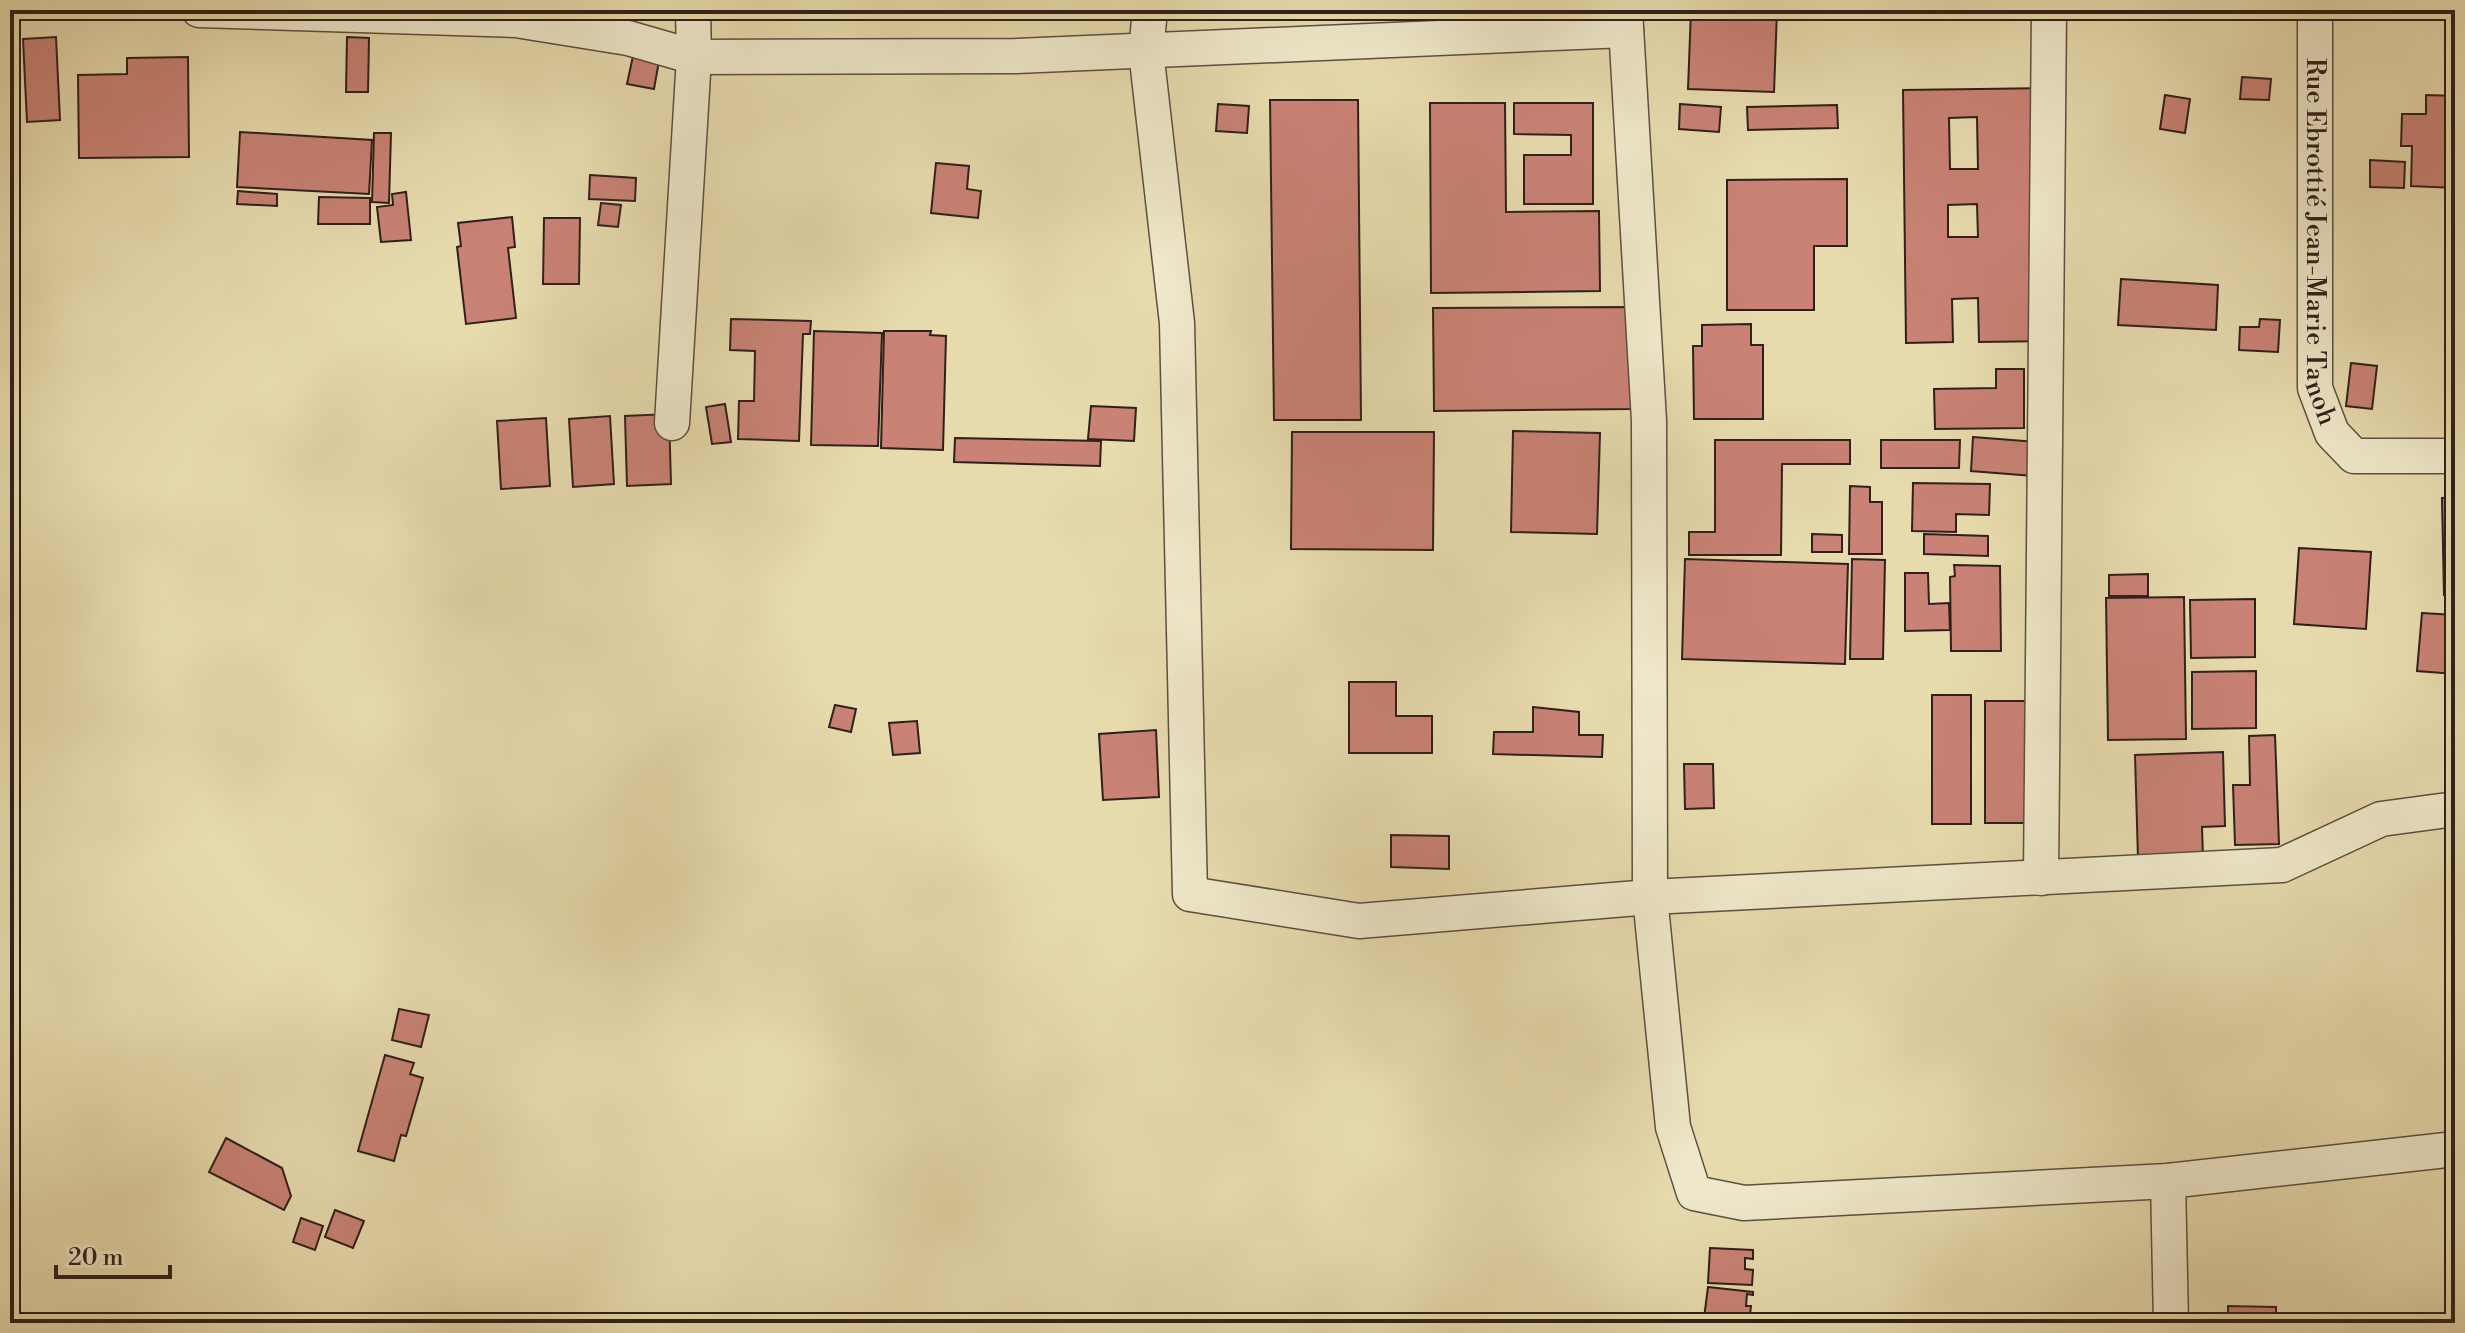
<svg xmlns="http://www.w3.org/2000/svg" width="2465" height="1333" font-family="'Libre Bodoni',serif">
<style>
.building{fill:#c98275;stroke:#2f201a;stroke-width:2;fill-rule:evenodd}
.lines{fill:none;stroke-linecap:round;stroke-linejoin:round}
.street-casing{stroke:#5d4f3f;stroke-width:37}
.street{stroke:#efe8ca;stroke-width:34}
.labels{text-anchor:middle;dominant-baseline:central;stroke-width:7;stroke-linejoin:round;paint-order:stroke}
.street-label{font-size:26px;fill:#2f201a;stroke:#efe8ca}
</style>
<rect width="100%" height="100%" fill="#e7dbae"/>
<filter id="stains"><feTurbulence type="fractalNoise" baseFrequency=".0025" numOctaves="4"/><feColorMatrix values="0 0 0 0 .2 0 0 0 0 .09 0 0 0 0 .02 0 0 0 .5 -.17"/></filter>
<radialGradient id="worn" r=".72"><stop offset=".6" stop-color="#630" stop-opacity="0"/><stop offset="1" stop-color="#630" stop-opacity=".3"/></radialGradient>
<g class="building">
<polygon points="1691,10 1777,11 1774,92 1688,89"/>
<polygon points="56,37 60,120 27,122 23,39"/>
<polygon points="347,37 369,38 368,92 346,92"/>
<polygon points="633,56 659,61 654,89 627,84"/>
<polygon points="188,57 189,157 79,158 78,75 127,74 127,58"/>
<polygon points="2242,77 2271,79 2269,100 2240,99"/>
<path d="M 2043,88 L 2045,341 L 1979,342 L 1978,298 L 1952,299 L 1953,342 L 1906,343 L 1903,90 ZM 1977,117 L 1978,169 L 1950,169 L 1949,118 ZM 1977,204 L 1978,237 L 1948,237 L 1948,205 Z"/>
<polygon points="2165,95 2190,99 2185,133 2160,129"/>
<polygon points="2426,95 2455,96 2455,188 2411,186 2412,146 2401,146 2402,114 2426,114"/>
<polygon points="1270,100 1358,100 1361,420 1274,420"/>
<polygon points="1430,103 1505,103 1506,212 1599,211 1600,291 1431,293"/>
<polygon points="1514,103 1593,103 1593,204 1524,204 1524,155 1571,155 1571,135 1514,134"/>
<polygon points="1218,104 1249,106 1247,133 1216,131"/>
<polygon points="1680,104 1721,107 1719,132 1679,129"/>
<polygon points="1837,105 1838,128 1748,130 1747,107"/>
<polygon points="240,132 372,140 369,194 237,187"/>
<polygon points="374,133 391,133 389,203 372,202"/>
<polygon points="2370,160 2405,162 2404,188 2370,187"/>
<polygon points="936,163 969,166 967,189 981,191 978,218 931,213"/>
<polygon points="590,175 636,178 635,201 589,199"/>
<polygon points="1847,179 1847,246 1814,246 1814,310 1727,310 1727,180"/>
<polygon points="238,191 277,194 277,206 237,204"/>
<polygon points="406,192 411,240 381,242 377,207 393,205 392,194"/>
<polygon points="319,197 370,198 370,224 318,224"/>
<polygon points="601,203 621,205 618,227 598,225"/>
<polygon points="512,217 515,247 508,248 516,318 466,324 457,247 461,246 458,223"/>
<polygon points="544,218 580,218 579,284 543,284"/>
<polygon points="2121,279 2218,285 2216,330 2118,325"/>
<polygon points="1633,307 1633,409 1434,411 1433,308"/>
<polygon points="731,319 811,321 810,334 803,334 799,441 738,439 739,401 754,401 755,351 730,350"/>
<polygon points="2260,319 2280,320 2278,352 2239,350 2240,327 2259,327"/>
<polygon points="1751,324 1751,345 1763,345 1763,419 1694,419 1693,346 1702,346 1702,325"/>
<polygon points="814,331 882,333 878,446 811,445"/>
<polygon points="884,331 931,331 930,335 946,336 943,450 881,448"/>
<polygon points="2351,363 2377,366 2372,409 2346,406"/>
<polygon points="1996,369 2024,369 2024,428 1935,429 1934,389 1996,388"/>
<polygon points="725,404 731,442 712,444 706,407"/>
<polygon points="1091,406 1136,408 1134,441 1088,439"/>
<polygon points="669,414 671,484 627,486 625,416"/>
<polygon points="610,416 614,484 573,487 569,419"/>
<polygon points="546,418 550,486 501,489 497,421"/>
<polygon points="1513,431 1600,433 1597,534 1511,532"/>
<polygon points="1292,432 1434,432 1433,550 1291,549"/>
<polygon points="1973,437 2036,442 2034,476 1971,471"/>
<polygon points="955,438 1101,441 1100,466 954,462"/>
<polygon points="1715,440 1850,440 1850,464 1782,464 1781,555 1689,555 1689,532 1715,532"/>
<polygon points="1881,440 1960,440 1959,468 1881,468"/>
<polygon points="1913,483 1990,484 1989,515 1956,514 1956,532 1912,531"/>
<polygon points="1850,486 1870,487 1870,502 1882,502 1882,554 1849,554"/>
<polygon points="2455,497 2455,595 2444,595 2442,498"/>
<polygon points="1812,534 1842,535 1842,552 1812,552"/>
<polygon points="1924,534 1988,536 1988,556 1924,554"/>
<polygon points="2299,548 2371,552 2366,629 2294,624"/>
<polygon points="1685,559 1848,564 1845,664 1682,659"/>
<polygon points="1852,559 1885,560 1883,659 1850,659"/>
<polygon points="1954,565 2000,566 2001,651 1951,651 1950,577 1955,576"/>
<polygon points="1905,573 1928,573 1929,604 1949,603 1950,630 1905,631"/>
<polygon points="2148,574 2148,596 2109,596 2109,575"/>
<polygon points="2184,597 2186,739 2108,740 2106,598"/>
<polygon points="2255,599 2255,657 2191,658 2190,600"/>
<polygon points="2422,613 2455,615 2455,674 2417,671"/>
<polygon points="2256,671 2256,728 2192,729 2192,672"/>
<polygon points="1349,682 1396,682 1396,716 1432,716 1432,753 1349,753"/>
<rect x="1932" y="695" width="39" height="129"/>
<rect x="1985" y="701" width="44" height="122"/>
<polygon points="835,705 856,709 851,732 829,727"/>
<polygon points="1533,707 1579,712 1579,735 1603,735 1602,757 1493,754 1494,732 1533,732"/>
<polygon points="917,721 920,753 893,755 889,723"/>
<polygon points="1156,730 1159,797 1103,800 1099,734"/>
<polygon points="2275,735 2279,844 2235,845 2233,785 2250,785 2249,736"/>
<polygon points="2223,752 2225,826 2202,827 2203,857 2138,859 2135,755"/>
<polygon points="1684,764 1713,764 1714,808 1685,809"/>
<polygon points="1391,835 1449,836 1449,869 1391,867"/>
<polygon points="399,1009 429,1015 421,1047 392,1040"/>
<polygon points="385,1055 414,1063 410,1074 423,1078 406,1136 401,1135 394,1161 358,1151"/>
<polygon points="226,1138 282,1168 291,1196 284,1210 209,1172"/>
<polygon points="335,1210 364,1221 353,1248 325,1237"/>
<polygon points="301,1218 323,1226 315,1250 293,1242"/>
<polygon points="1710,1248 1753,1250 1753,1259 1745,1258 1745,1269 1753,1270 1752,1285 1708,1283"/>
<polygon points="1708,1287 1753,1292 1753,1295 1747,1294 1746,1306 1751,1306 1749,1323 1704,1318"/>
<polygon points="2228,1306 2276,1307 2276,1323 2228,1323"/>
</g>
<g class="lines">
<defs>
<g id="street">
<polyline points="199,10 516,20 628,38 694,57 1016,56 1626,30"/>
<polyline points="1150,10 1146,51 1177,323 1190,894 1359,921 1650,897 2282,865 2381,819 2455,809"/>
<polyline points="1625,10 1649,421 1650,897 1673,1127 1694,1193 1744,1203 2168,1181 2455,1149"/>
<path id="s1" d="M 2315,10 L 2315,388 L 2332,433 L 2354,456 L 2455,456"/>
<polyline points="672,423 694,57 693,10"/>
<polyline points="2041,878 2049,10"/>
<polyline points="2168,1181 2171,1323"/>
</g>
</defs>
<use href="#street" class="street-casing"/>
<use href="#street" class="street"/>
</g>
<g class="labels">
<g class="street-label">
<text stroke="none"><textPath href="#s1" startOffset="232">Rue Ebrottié Jean-Marie Tanoh</textPath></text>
</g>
</g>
<rect width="2465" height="1333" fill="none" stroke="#e7dbae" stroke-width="40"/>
<rect x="12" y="12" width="2441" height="1309" fill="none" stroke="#2f201a" stroke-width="4"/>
<rect x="20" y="20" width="2425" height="1293" fill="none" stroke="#2f201a" stroke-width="2"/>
<path d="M56 1265v12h114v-12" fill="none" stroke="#2f201a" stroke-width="4"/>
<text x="68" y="1265" font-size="24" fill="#2f201a" stroke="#efe8ca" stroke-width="6" paint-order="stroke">20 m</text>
<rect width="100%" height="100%" filter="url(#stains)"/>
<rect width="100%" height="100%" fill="url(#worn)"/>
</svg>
